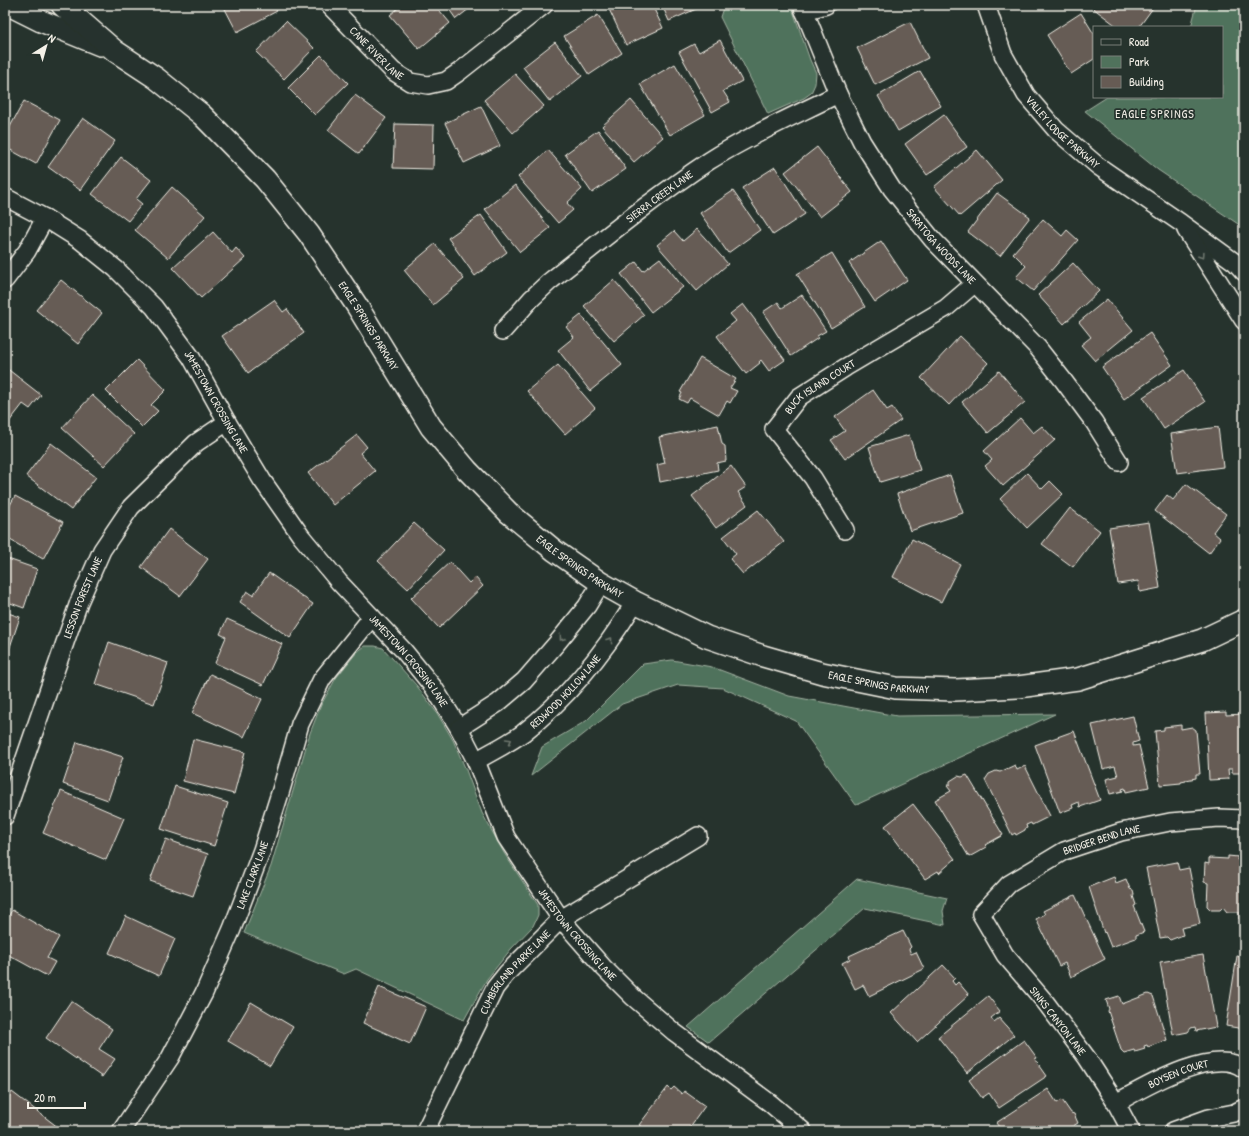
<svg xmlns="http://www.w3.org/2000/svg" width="1249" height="1136" font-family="'Patrick Hand',sans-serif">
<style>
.green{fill:#50725c;stroke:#a2b2a2}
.building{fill:#665b54;stroke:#f4f1e8}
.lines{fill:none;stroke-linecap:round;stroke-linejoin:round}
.minor-casing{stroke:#f4f1e8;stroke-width:20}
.tertiary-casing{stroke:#f4f1e8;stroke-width:24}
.minor{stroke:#26332d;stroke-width:17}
.tertiary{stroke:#26332d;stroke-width:21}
.oneway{stroke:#6e766e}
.labels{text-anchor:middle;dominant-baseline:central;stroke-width:3.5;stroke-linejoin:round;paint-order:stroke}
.street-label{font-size:11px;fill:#f4f1e8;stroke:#26332d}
.neighbourhood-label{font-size:12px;letter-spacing:1px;fill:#f4f1e8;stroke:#26332d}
</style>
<rect width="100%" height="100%" fill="#26332d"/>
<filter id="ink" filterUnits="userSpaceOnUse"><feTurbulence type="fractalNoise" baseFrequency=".025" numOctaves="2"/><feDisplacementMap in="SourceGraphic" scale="8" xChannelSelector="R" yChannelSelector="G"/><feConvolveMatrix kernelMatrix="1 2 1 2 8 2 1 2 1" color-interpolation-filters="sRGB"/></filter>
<g filter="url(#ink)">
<g class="green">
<polygon points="724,5 791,5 810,60 816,73 815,84 811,93 804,98 768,114 720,17"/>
<polygon points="1197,5 1244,5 1244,228 1158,170 1085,111 1107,97 1222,97 1222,27 1191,27"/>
<polygon points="365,646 375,646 383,648 417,686 437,713 453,740 466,770 482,813 504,853 538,905 538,915 533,926 511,949 487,979 464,1020 356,969 344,974 244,933 271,866 310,733 321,705 336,678 357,652"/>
<polygon points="672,660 712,667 789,696 897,716 1055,714 856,805 796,721 723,688 678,685 622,704 531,776 542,747 586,721 643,664"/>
<polygon points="857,879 947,898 943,911 945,925 865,908 709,1042 688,1027"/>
</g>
<g class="building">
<polygon points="223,5 274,5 277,11 237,32"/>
<polygon points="402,5 435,5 450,23 419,49 390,15"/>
<polygon points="446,5 474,5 456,19"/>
<polygon points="607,5 652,5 663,28 626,45"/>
<polygon points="662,5 705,5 669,21"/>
<polygon points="1095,5 1155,5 1139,27 1118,27 1093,8"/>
<polygon points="1081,13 1094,34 1094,59 1071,74 1047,35"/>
<polygon points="598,15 622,53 589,75 564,36"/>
<polygon points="286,21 314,48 284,79 256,52"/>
<polygon points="910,22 928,58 875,85 857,48"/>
<polygon points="720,40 742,81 723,91 730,102 712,112 679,52 694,44 699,52"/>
<polygon points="555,42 582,76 550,102 523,67"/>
<polygon points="321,55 348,83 315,115 288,88"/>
<polygon points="675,64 705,115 670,135 640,84"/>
<polygon points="920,71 941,106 898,131 878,96"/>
<polygon points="515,74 544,106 513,133 484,100"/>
<polygon points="355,95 386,118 359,154 328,130"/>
<polygon points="631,100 663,137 634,162 602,126"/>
<polygon points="24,101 60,120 36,164 5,147 5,136"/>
<polygon points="481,106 500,146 464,163 445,123"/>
<polygon points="944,115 967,147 927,175 905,144"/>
<polygon points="83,118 115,141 80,190 48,167"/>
<polygon points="395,124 434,125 433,169 393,168"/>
<polygon points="598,130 626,169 592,193 565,154"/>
<polygon points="817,147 852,192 820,217 785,172"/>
<polygon points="548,150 582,189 567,203 573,210 558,223 518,177"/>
<polygon points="977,150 1002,180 960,216 934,187"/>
<polygon points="121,157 151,180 136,199 142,204 128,221 92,194"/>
<polygon points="775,167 805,214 773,235 742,188"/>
<polygon points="515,185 550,228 520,252 485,209"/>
<polygon points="172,187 205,216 168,258 135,230"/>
<polygon points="733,191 760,230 728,253 700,213"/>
<polygon points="997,193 1030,217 1000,256 968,232"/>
<polygon points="481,215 507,252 475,276 448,238"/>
<polygon points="1043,219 1062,236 1067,230 1078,240 1033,291 1016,277 1026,266 1013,253"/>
<polygon points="697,229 728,264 697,291 657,245 674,231 683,241"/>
<polygon points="213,232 232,253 236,248 245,258 201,298 173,268"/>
<polygon points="881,241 907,280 875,302 849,263"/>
<polygon points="435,244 464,279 433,305 404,270"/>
<polygon points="832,253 865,307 831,328 797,274"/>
<polygon points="660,258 683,287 651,312 621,274 636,262 643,271"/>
<polygon points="1073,263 1099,291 1064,324 1038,295"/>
<polygon points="61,280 102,313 78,344 36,310"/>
<polygon points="614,280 644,315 614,341 584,306"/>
<polygon points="802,295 826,331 817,336 818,338 791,356 763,312 778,302 782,308"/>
<polygon points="1107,299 1133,330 1095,361 1081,345 1091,337 1079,322"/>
<polygon points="274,300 283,312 287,309 304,333 248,373 222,336"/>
<polygon points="743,304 785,360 769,371 761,360 759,362 760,363 746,374 717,336 736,321 730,314"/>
<polygon points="581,315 622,365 590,391 558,350 574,337 566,327"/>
<polygon points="1150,333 1172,365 1124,399 1102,367"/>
<polygon points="960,336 988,363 949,405 921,378"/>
<polygon points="700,358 736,379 730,388 737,391 730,403 727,401 719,415 690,398 687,403 679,399 682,393 680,392"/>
<polygon points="137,360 166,390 151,405 158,411 142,427 106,391"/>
<polygon points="558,365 595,408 565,434 527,391"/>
<polygon points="5,367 41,395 30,409 23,404 9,422 5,419"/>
<polygon points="1184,370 1205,402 1164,429 1143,397"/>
<polygon points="999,371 1025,402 988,433 962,402"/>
<polygon points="873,390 887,410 892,407 901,420 845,459 831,440 845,431 835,417"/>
<polygon points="92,395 134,434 104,466 62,428"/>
<polygon points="1020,418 1033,433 1042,426 1055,440 1003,486 985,466 992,460 984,451"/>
<polygon points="718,425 722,444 725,446 726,461 717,463 718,470 660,482 657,465 665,463 659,437"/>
<polygon points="1218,427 1223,467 1177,473 1171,434"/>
<polygon points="357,435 367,447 360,453 375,471 333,505 308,473"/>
<polygon points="909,435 920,470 880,482 869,447"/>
<polygon points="51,443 96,477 71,510 26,476"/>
<polygon points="731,466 746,487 738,492 747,505 716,528 692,496"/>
<polygon points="1027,473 1042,489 1050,481 1063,494 1027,528 1000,499"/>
<polygon points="950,475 963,513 910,531 897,494"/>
<polygon points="1186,484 1226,514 1213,532 1220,538 1209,553 1155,511 1167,495 1173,500"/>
<polygon points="15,496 63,522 43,559 5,537 5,514"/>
<polygon points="1070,508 1100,531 1073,567 1042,544"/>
<polygon points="758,510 784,542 743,574 730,559 736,554 723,537"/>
<polygon points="1149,522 1160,588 1140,592 1138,581 1118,584 1109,528"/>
<polygon points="414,523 444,550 408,589 378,561"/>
<polygon points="169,529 208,559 180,596 141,567"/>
<polygon points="912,539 960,564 941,602 893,577"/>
<polygon points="5,558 37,569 24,608 5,601"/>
<polygon points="450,562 469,583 475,577 483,586 439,628 411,598"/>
<polygon points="269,573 313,604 290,638 240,602 247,591 253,595"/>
<polygon points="5,612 20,617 6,659 5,658"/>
<polygon points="227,619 282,644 263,685 215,663 226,637 220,634"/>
<polygon points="109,642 168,663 154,704 95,684"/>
<polygon points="210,674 262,699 244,737 192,713"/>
<polygon points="1226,712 1226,715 1244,714 1244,773 1232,773 1232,769 1228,769 1229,779 1209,780 1206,713"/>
<polygon points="1133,716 1139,741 1133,743 1133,746 1139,745 1149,787 1126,792 1125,788 1122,789 1123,791 1110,794 1106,779 1118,776 1115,766 1103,769 1092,725"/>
<polygon points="1181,725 1181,729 1192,727 1196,730 1200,774 1196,774 1196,778 1186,780 1186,781 1181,782 1181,783 1160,785 1155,731 1164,730 1164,727"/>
<polygon points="1074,731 1100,800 1080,807 1079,802 1072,805 1073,808 1060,813 1035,745"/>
<polygon points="193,739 245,752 234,794 183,781"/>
<polygon points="77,742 123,757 108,800 63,784"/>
<polygon points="1015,765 1017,770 1025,766 1050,816 1032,825 1031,823 1026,825 1027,828 1025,829 1025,830 1016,835 1015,833 1012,835 985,780 989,774 996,771 1000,772"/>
<polygon points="967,775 1003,835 985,845 987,847 969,857 935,800 951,791 947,786 950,784 950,781 958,776 962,777"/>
<polygon points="175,786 228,803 214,846 161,829"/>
<polygon points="61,791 124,818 106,860 43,833"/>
<polygon points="913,804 955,859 939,873 938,871 925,879 885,826"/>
<polygon points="166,839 208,854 193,896 150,881"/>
<polygon points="1228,856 1238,857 1237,860 1240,860 1240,863 1244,863 1244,919 1239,919 1239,912 1227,912 1223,907 1220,910 1211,910 1207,906 1208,883 1204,882 1205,863 1209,864 1209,858 1228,859"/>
<polygon points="1177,862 1179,870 1189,868 1200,924 1181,928 1183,935 1170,940 1167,937 1160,938 1146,868"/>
<polygon points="1114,877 1116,883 1126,879 1130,889 1133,890 1134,894 1133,896 1136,905 1134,906 1144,932 1136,935 1136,938 1111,947 1105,932 1104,933 1089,887"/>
<polygon points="1075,895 1105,959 1071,977 1065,963 1059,966 1036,919 1045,914 1043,911"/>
<polygon points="12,910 59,937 47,958 55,962 47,976 5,953 5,922"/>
<polygon points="126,916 175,939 159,976 109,953"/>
<polygon points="903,931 911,947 909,949 911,954 916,952 924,969 869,996 863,985 855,989 842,963 850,959 849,956"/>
<polygon points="1203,955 1216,1027 1196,1031 1195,1027 1191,1028 1188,1032 1173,1035 1160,962"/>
<polygon points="1237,956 1244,957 1244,1029 1226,1026"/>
<polygon points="943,965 955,978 952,981 955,985 958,982 969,995 917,1042 891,1013"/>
<polygon points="379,987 426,1007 410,1044 363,1023"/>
<polygon points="1148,994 1153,996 1167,1040 1148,1047 1147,1045 1144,1046 1145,1049 1135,1052 1134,1050 1124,1053 1121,1050 1108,1011 1109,1009 1106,1000 1119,996 1122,1004"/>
<polygon points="988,996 1000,1011 991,1018 994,1022 999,1018 1014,1035 967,1073 938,1037"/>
<polygon points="71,1001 112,1029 99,1049 115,1059 102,1077 46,1038"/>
<polygon points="251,1002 293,1027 270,1066 228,1041"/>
<polygon points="1024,1040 1037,1058 1035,1059 1047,1076 999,1108 989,1093 982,1098 969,1080"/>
<polygon points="668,1087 671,1090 674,1087 682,1094 684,1091 705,1106 687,1131 648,1131 639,1125"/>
<polygon points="1048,1089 1057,1103 1062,1100 1071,1113 1074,1114 1078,1123 1065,1131 1002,1131 996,1123"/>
<polygon points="12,1092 63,1131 5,1131 5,1102"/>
</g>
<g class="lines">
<defs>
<g id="minor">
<path id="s1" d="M 329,5 L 393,71 L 410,82 L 428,85 L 446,81 L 459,72 L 544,5"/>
<path id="s2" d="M 802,5 L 838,94 L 862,142 L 892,189 L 932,239 L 1038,348 L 1063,380 L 1094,422 L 1119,462"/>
<path id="s3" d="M 986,5 L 1003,54 L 1026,95 L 1056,130 L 1098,166 L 1181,223 L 1236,263 L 1244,272"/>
<polyline points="804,11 826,5"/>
<path id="s4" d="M 5,197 L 45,218 L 80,240 L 116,269 L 154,307 L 191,357 L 227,422 L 262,480 L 301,536 L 339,582 L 404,651 L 434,688 L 459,728 L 476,761 L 506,837 L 561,919 L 604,968 L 633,997 L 674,1032 L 770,1103 L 803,1131"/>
<polyline points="1186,230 1244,321"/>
<polyline points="5,280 27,251 45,218"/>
<path id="s5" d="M 503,331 L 531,299 L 549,282 C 601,241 653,198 709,161 C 750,135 794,116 838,94"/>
<path id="s6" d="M 845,530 L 813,478 L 774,429 L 799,397 L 846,367 L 946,308 L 974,284"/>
<polyline points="459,728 498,703 524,681 557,643 587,606 601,583"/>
<path id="s7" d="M 476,761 C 491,752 508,744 523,733 C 568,698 605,651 635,602"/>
<path id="s8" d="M 5,816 L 79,602 L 102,550 L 131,507 L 196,443 L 227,422"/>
<path id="s9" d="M 1116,1103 C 1143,1088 1215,1045 1244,1069"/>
<path id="s10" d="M 121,1131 L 170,1058 L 204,993 L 232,929 L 262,850 L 281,790 L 300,724 L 322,679 L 372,617"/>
<path id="s11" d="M 425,1131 L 495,988 L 507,973 L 561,919 L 698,836"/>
<path id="s12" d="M 1131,1131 L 1116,1103 L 1087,1058 L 1046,1003 L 1005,955 L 981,914 L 1009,884 L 1064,851 L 1121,832 L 1170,822 L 1219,818 L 1244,819"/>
<polyline points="1173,1131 1209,1118 1234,1113 1244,1108"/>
</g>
<g id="tertiary">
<polyline points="9,5 41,21 100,45"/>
<path id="s13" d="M 62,5 L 115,51 L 156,78 L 202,115 L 265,179 L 309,234 L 357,306 L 431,427 L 467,470 L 509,513 L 555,551 L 601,583 L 635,602 L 707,637 L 763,656 L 822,673 L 896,688 L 955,690 L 1018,687 L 1078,679 L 1202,640 L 1244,620"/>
</g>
</defs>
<use href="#minor" class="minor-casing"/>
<use href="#tertiary" class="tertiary-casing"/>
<use href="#minor" class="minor"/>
<use href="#tertiary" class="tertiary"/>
</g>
<defs><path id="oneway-chevron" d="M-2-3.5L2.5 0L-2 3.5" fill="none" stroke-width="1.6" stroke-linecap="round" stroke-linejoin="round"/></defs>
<g class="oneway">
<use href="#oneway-chevron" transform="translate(1202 256) rotate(58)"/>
<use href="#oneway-chevron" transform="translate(562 638) rotate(128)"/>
<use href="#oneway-chevron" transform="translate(610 640) rotate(-53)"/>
<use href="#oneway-chevron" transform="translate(509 741) rotate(-30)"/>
</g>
</g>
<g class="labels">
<g class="street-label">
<text stroke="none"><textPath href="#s1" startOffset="68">CANE RIVER LANE</textPath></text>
<text stroke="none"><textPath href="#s3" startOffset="151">VALLEY LODGE PARKWAY</textPath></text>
<text stroke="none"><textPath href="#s5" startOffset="207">SIERRA CREEK LANE</textPath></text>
<text stroke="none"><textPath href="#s2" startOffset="281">SARATOGA WOODS LANE</textPath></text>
<text stroke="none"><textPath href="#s13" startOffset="448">EAGLE SPRINGS PARKWAY</textPath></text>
<text stroke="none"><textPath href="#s6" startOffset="187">BUCK ISLAND COURT</textPath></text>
<text stroke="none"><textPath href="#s4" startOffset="300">JAMESTOWN CROSSING LANE</textPath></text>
<text stroke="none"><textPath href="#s13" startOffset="772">EAGLE SPRINGS PARKWAY</textPath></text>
<text stroke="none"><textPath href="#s8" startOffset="232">LESSON FOREST LANE</textPath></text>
<text stroke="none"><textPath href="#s4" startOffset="624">JAMESTOWN CROSSING LANE</textPath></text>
<text stroke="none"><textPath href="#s13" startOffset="1096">EAGLE SPRINGS PARKWAY</textPath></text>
<text stroke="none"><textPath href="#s7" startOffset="114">REDWOOD HOLLOW LANE</textPath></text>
<text stroke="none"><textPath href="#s12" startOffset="409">BRIDGER BEND LANE</textPath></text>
<text stroke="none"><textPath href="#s10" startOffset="289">LAKE CLARK LANE</textPath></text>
<text stroke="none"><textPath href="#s4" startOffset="948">JAMESTOWN CROSSING LANE</textPath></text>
<text stroke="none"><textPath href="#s11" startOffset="184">CUMBERLAND PARKE LANE</textPath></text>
<text transform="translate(1058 1021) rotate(52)">SINKS CANYON LANE</text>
<text stroke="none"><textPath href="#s9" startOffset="69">BOYSEN COURT</textPath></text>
</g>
<g class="neighbourhood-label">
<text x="1155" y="113">EAGLE SPRINGS</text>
</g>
</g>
<rect width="1249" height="1136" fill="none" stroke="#26332d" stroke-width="20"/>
<rect x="10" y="10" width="1229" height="1116" fill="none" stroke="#f4f1e8" stroke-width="1.5" filter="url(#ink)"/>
<rect x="1093" y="26" width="130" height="72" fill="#26332d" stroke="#787f78"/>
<rect x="1101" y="39" width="20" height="6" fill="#26332d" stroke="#787f78"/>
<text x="1129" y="46" font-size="12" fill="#f4f1e8">Road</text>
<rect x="1101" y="56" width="20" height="12" fill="#50725c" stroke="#787f78"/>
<text x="1129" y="66" font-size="12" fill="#f4f1e8">Park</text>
<rect x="1101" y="76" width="20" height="12" fill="#665b54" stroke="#787f78"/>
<text x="1129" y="86" font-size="12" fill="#f4f1e8">Building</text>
<g transform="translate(46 46) rotate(37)" stroke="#26332d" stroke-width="3" paint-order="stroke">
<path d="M0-3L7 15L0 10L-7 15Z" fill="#f4f1e8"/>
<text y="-6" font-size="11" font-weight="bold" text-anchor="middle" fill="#f4f1e8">N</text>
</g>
<path d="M28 1102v6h57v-6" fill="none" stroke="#f4f1e8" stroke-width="2"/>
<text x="34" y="1102" font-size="12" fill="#f4f1e8" stroke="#26332d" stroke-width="3" paint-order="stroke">20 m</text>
</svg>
